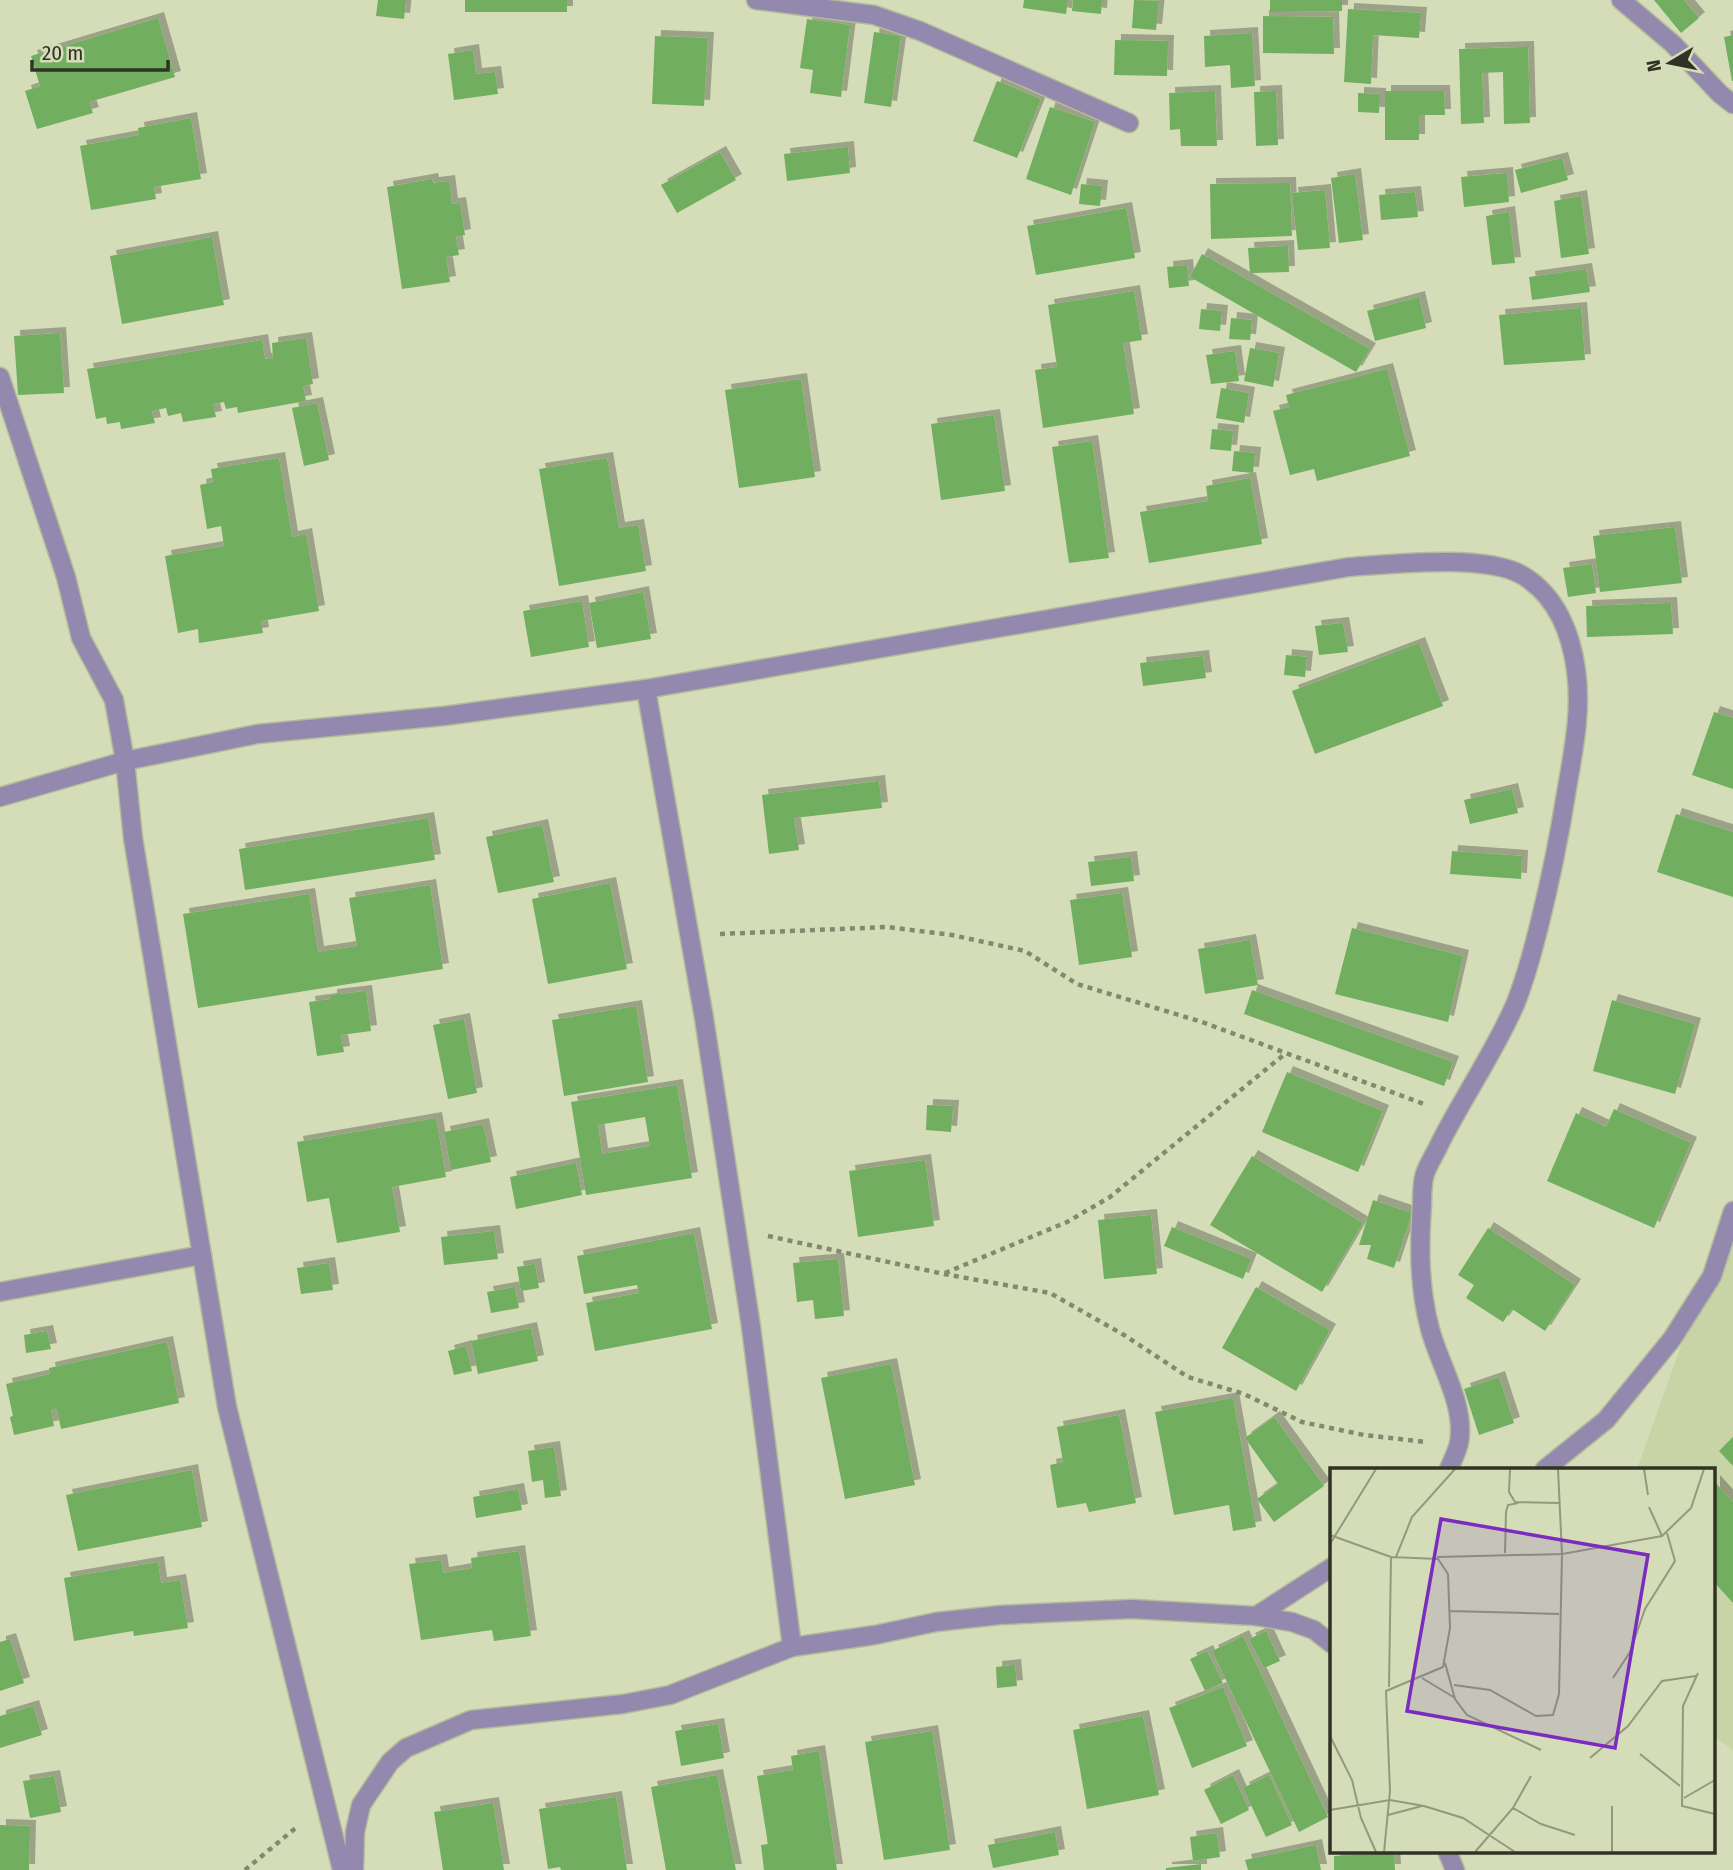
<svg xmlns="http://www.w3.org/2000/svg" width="1733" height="1870" font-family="'Fira Sans Condensed',sans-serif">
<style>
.built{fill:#c8d3a6}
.building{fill:#71ae5f;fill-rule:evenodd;filter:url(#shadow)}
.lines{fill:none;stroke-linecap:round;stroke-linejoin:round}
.minor-casing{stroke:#b3bb9a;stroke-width:21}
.path{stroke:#83896f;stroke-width:4.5;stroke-dasharray:5 5;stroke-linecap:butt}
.minor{stroke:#9388ae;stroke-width:18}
.inset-road{fill:none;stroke:#92997d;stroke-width:2}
.view{fill:#7b2cbf;fill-opacity:0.15;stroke:#7b2cbf;stroke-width:3.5}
.inset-edge{fill:none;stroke:#303324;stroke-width:3.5}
</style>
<defs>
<filter id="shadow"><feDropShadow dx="6" dy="-6" stdDeviation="0" flood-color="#0004"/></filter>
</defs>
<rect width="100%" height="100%" fill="#d4ddb8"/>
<polygon class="built" points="1733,1201 1733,1750 1714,1736 1714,1469 1637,1469"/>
<g class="building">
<polygon points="378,0 406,0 404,19 376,16"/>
<rect x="465" y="0" width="102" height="12"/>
<polygon points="1024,0 1068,0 1066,14 1023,8"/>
<polygon points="1073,0 1102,0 1101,14 1072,11"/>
<polygon points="1134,0 1159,1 1156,30 1132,28"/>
<polygon points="1270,0 1342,0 1342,11 1270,12"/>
<polygon points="1654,0 1684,0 1699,18 1681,33"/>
<polygon points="1348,9 1421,13 1419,38 1373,35 1371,84 1344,82"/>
<polygon points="1263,16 1333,17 1334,54 1263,53"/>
<polygon points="158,18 175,77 89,102 93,113 37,129 25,91 40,86 31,56"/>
<polygon points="807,19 850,25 841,97 810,93 813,70 800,68"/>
<polygon points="874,32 901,36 891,107 864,103"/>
<polygon points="1252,33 1255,86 1231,88 1230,65 1205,67 1204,36"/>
<polygon points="1733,35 1733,81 1732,81 1724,37"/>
<polygon points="655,36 708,38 704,106 652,104"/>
<polygon points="1115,40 1168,41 1167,76 1114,75"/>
<polygon points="1528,47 1530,123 1504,124 1503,72 1482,73 1484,123 1461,124 1459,49"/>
<polygon points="473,50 476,74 495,72 498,94 454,100 448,54"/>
<polygon points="997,81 1041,99 1017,158 973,141"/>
<polygon points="1215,91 1217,146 1181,146 1180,129 1170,130 1169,93"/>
<polygon points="1276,91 1278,145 1256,146 1254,92"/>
<polygon points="1385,91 1444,91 1445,115 1419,115 1419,140 1385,140"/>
<polygon points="1358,93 1380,94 1379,113 1358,112"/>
<polygon points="1050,107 1095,122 1071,195 1026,179"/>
<polygon points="191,118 201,179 154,187 156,199 91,210 80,146 139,135 138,128"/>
<polygon points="848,147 850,173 787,181 784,154"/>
<polygon points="720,152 736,180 677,213 661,185"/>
<polygon points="1562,158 1568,180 1521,193 1515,170"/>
<polygon points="1507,173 1509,202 1464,207 1461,177"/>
<polygon points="1355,174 1363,240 1339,243 1331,178"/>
<polygon points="432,179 433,183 449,181 452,204 460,203 465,235 456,237 459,255 446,257 450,282 402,289 387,187"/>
<polygon points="1290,183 1292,236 1211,239 1210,184"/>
<polygon points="1081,184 1102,186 1100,206 1079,204"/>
<polygon points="1325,190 1330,248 1298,250 1292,193"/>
<polygon points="1415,192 1418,217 1381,220 1379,195"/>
<polygon points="1581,196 1589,254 1561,258 1554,201"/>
<polygon points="1126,208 1135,258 1036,275 1027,226"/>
<polygon points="1509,212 1515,263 1492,265 1486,216"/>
<polygon points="212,237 224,305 122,324 110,256"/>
<polygon points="1288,246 1289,272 1250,273 1248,248"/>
<polygon points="1202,254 1370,349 1356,372 1190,277"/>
<polygon points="1187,265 1189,286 1169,288 1167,267"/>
<polygon points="1586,269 1590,292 1532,300 1529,277"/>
<polygon points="1134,291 1142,340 1123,343 1134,414 1043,428 1035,370 1057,367 1048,305"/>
<polygon points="1419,297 1426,328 1375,341 1367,311"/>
<polygon points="1581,308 1585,360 1504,365 1499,315"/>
<polygon points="1201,309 1222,311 1220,331 1199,329"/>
<polygon points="1231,318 1252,320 1250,340 1229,339"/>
<polygon points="60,333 64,393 18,395 14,336"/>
<polygon points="306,338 313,384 303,386 306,401 238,413 237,407 226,409 224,402 213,404 216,417 183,422 181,413 168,416 166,408 152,411 155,423 121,429 120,422 107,424 106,417 96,419 87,369 262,340 265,359 273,358 272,343"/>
<polygon points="1250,348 1279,353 1273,387 1244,381"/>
<polygon points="1235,351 1239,381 1211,384 1206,355"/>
<polygon points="1387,369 1410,456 1317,481 1314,469 1290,475 1273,411 1289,407 1286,395"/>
<polygon points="801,379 815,477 739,488 725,390"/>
<polygon points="1221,388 1249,393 1244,423 1216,418"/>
<polygon points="317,403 329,460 304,466 292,408"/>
<polygon points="994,415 1005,491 941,500 931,424"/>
<polygon points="1212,429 1233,431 1231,451 1210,449"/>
<polygon points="1092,441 1109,558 1069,563 1052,447"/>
<polygon points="1234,451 1255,453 1253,473 1232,471"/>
<polygon points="279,458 292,537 306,534 319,611 261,621 263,633 199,643 198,629 178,633 165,556 224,546 221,526 207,529 200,485 213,482 211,469"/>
<polygon points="607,458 619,528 638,525 646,571 559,586 539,469"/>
<polygon points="1250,478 1262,544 1149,563 1140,512 1208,501 1206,486"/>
<polygon points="1675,527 1682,583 1600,592 1593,536"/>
<polygon points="1592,564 1596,593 1568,597 1563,568"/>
<polygon points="643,592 651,639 597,648 589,603"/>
<polygon points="582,601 589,647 531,657 523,611"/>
<polygon points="1671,603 1673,634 1587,637 1586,606"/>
<polygon points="1343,623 1348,652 1319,655 1315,626"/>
<polygon points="1419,643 1443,706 1315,754 1292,691"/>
<polygon points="1286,655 1307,657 1305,677 1284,675"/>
<polygon points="1203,656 1206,678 1143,686 1140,663"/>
<polygon points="1714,712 1733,718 1733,789 1692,775"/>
<polygon points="879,781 882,808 794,818 799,850 769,854 762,795"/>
<polygon points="1512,789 1518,813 1470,824 1464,800"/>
<polygon points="1676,814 1733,832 1733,897 1657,872"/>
<polygon points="428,818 435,860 245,890 239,849"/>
<polygon points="542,825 554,882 498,893 486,837"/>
<polygon points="1452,851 1522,856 1521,879 1450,874"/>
<polygon points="1131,857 1134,881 1091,886 1088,862"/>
<polygon points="610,883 627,969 548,984 532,899"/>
<polygon points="430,885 443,969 198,1008 183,914 309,894 318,952 357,946 349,898"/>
<polygon points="1122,893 1132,957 1079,965 1070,900"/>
<polygon points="1352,928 1463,956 1448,1022 1335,994"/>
<polygon points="1250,940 1258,985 1205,994 1198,949"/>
<polygon points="1252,990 1453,1062 1444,1086 1244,1014"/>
<polygon points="366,991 371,1031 341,1035 344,1052 317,1056 309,1002 331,999 331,995"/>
<polygon points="1612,1000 1695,1024 1675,1094 1593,1071"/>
<polygon points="636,1006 648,1082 564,1096 552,1020"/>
<polygon points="464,1019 477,1093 448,1099 433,1025"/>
<polygon points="1287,1072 1383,1111 1358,1172 1262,1132"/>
<path d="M 677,1085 L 692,1178 L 586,1195 L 571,1102 ZM 645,1117 L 650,1146 L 602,1154 L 598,1125 Z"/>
<polygon points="927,1105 953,1106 951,1132 926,1130"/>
<polygon points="1614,1109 1691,1143 1654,1228 1547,1181 1576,1113 1606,1127"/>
<polygon points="436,1118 446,1177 392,1187 400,1232 337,1243 329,1198 307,1202 297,1142"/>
<polygon points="483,1124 491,1162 451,1170 444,1132"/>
<polygon points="1252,1156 1363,1223 1322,1292 1210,1225"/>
<polygon points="925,1160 934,1226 858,1237 849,1171"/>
<polygon points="576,1163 582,1195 516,1209 510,1177"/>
<polygon points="1373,1200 1412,1213 1394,1268 1367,1259 1371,1245 1359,1245"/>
<polygon points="1151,1215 1157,1274 1104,1279 1098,1220"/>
<polygon points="1172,1227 1251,1259 1243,1279 1164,1246"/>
<polygon points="1488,1228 1575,1285 1545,1331 1512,1309 1503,1322 1466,1298 1474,1285 1458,1275"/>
<polygon points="494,1231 498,1259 444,1265 441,1237"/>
<polygon points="694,1233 712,1329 595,1351 586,1303 639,1293 637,1285 584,1294 577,1256"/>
<polygon points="838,1259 844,1316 815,1319 813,1300 797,1302 793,1263"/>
<polygon points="329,1263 333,1290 301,1294 297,1268"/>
<polygon points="535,1264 539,1288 521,1291 517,1267"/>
<polygon points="515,1287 519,1308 491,1313 487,1292"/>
<polygon points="1256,1287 1330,1330 1296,1391 1222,1348"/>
<polygon points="531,1328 538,1361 478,1374 471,1341"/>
<polygon points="47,1331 51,1349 26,1353 24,1335"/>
<polygon points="167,1342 179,1403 61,1429 57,1409 51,1410 54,1426 14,1435 10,1417 13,1416 6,1384 50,1374 49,1368"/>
<polygon points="466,1346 472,1371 454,1375 448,1351"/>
<polygon points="891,1364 915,1485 845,1499 821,1378"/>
<polygon points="1499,1377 1514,1423 1479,1435 1464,1389"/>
<polygon points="1233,1398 1256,1527 1233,1531 1229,1505 1174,1515 1155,1412"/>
<polygon points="1119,1415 1136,1503 1089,1512 1086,1503 1057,1508 1050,1465 1063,1462 1057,1427"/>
<polygon points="1274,1417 1324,1486 1274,1522 1257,1499 1278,1484 1245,1438"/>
<polygon points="1733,1437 1733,1466 1719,1451"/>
<polygon points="554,1447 561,1496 545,1498 543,1480 532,1482 528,1451"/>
<polygon points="192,1470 202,1527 78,1551 66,1495"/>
<polygon points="1714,1481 1733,1502 1733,1603 1714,1582"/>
<polygon points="518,1489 522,1510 476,1518 473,1497"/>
<polygon points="519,1551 531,1636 494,1641 492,1630 421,1640 409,1564 441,1560 443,1573 472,1568 471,1558"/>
<polygon points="158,1562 161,1583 180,1580 188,1628 134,1636 133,1631 74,1641 64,1578"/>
<polygon points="1266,1631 1280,1661 1264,1668 1249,1639"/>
<polygon points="1243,1636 1328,1817 1299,1832 1212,1651"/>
<polygon points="10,1639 24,1683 0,1691 0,1642"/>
<polygon points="1207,1651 1223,1683 1205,1691 1190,1659"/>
<polygon points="1015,1665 1017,1686 997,1688 996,1667"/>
<polygon points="1223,1687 1247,1746 1192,1768 1169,1708"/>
<polygon points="33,1706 42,1735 0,1748 0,1716"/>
<polygon points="1143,1716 1159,1795 1087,1809 1073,1730"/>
<polygon points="718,1724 724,1758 681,1766 675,1731"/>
<polygon points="932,1731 950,1850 884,1860 865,1742"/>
<polygon points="819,1751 837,1870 764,1870 761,1845 768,1844 757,1776 793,1770 791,1756"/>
<polygon points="717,1775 736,1870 666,1870 651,1787"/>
<polygon points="1233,1775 1249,1810 1221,1824 1204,1790"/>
<polygon points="1269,1775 1292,1825 1266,1837 1243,1788"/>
<polygon points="54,1776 61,1812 30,1818 23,1781"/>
<polygon points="616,1797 627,1870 561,1870 560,1867 548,1869 539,1809"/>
<polygon points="493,1803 504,1870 443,1870 434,1812"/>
<polygon points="0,1825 30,1826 29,1870 0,1870"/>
<polygon points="1055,1832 1059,1855 993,1868 988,1845"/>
<polygon points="1217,1833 1220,1857 1193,1861 1190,1837"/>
<polygon points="1316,1845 1321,1870 1248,1870 1245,1860"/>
<polygon points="1394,1853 1395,1870 1334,1870 1334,1856"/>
<polygon points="1201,1864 1201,1870 1166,1870 1166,1868"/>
</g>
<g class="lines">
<defs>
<g id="minor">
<polyline points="756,0 874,15 920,31 1129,123"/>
<polyline points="1621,0 1673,44 1720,94 1733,104"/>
<path d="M 0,377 L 66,577 L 81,638 L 114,700 L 125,761 L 257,734 L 444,716 L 646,689 L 1349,567 C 1392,564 1486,554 1522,575 C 1556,595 1571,633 1576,670 C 1582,712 1573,752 1566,794 C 1559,838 1550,882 1539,926 C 1532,954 1525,981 1514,1007 C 1493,1054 1464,1096 1441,1141 C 1436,1153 1427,1165 1424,1177 C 1422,1186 1422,1196 1422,1205 C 1419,1247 1419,1288 1430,1329 C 1439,1364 1466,1405 1459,1443 C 1457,1452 1452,1461 1449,1469"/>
<polyline points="646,689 704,1018 751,1327 792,1647"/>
<polyline points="0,797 125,761 133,838 227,1407 342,1870"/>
<polyline points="0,1292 202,1255"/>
<polyline points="1545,1469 1606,1420 1672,1339 1712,1276 1733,1211"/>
<polyline points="1256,1616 1332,1567"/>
<polyline points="1447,1851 1455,1870"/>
<polyline points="354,1870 355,1832 361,1805 390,1762 406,1748 471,1720 623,1704 670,1695 792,1647 875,1635 936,1622 1000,1615 1132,1609 1256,1616 1292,1622 1314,1630 1332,1644"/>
</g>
</defs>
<use href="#minor" class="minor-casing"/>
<g class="path">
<polyline points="720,934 887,927 952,935 1025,951 1077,984 1202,1022 1424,1104"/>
<polyline points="768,1236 944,1274 1050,1293 1124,1335 1188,1377 1244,1394 1302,1422 1364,1435 1426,1442"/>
<polyline points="945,1273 1067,1222 1110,1197 1286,1053"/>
<polyline points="245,1870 298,1826"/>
</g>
<use href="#minor" class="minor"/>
</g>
<g transform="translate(1330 1468)">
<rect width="385" height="385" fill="#d4ddb8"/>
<path class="inset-road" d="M 180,1 L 179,24 L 185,34 L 229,35M 314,1 L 318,27M 319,39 L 332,68M 0,67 L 61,89 L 108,91 L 118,106 L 120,160 L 113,199 L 56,223 L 60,323 L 54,384M 0,76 L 46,1M 175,85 L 176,44 L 178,37 L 188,35M 66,89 L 82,49 L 125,1M 107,89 L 232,86 L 228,1M 120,143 L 229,146M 115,195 L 125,231 L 137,247 L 211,282M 368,205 L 353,238 L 352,338 L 385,346M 92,210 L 125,230M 283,210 L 300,184 L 315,141 L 345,93 L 337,65M 124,217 L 160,222 L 206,248 L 223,247 L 229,226 L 232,86 L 332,68 L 361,40 L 374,1M 59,219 L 61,89M 0,268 L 22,312 L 31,350 L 46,384M 310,286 L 350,318M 260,290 L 298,258 L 332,213 L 366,208M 354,330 L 385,312M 282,338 L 282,384M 183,340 L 211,356 L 245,367M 0,342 L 60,332 L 94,338 L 133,350 L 185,384M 58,347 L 92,338M 145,384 L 183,340 L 201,308"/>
<path class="view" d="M 111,51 L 318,87 L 285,280 L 77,243 Z"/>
<rect width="385" height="385" class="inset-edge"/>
</g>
<g transform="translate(1670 63) rotate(260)" stroke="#d4ddb8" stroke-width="5" paint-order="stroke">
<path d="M0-5L12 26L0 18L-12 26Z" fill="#303324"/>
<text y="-10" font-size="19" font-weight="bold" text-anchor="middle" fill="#303324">N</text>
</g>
<path d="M32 60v10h136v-10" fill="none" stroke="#303324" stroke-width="3.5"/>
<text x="42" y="60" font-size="21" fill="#303324" stroke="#d4ddb8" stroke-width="5" paint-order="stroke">20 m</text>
</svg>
